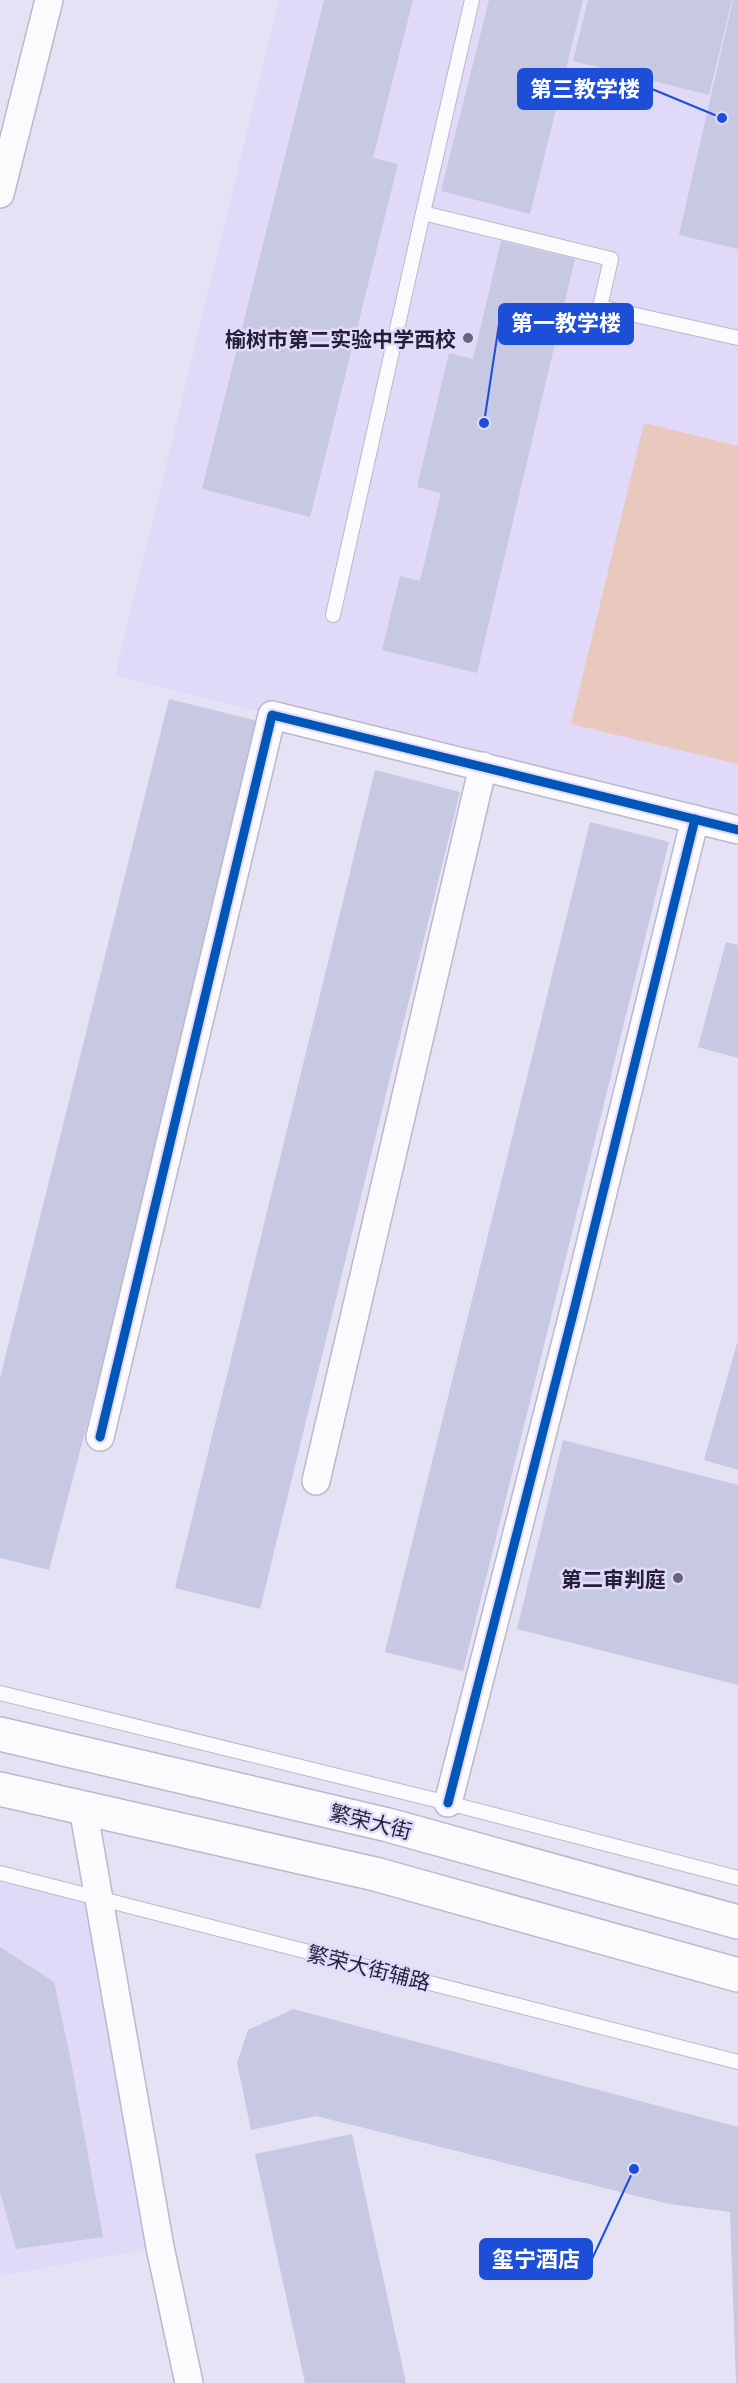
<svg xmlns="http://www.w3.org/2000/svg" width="738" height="2383" font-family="Commissioner,'Noto Sans SC',sans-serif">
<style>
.built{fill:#e0d9f7}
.pitch{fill:#e9c9bd}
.building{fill:#c7c8e1}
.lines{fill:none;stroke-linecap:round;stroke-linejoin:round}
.service-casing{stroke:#bcb7ca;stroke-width:16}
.minor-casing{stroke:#bcb7ca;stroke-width:30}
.secondary-casing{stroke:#bcb7ca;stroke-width:36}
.service{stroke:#fbfbfe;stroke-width:14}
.minor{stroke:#fbfbfe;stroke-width:27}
.secondary{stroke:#fbfbfe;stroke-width:33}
.cycleway-casing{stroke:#e2dafd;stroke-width:13}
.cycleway{stroke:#0057b8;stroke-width:9}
.poi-dot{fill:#686378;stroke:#e2dafd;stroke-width:2}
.labels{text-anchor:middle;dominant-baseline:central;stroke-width:5;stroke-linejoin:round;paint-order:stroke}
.poi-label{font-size:21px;font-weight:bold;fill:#241f34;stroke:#e2dafd;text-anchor:end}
.street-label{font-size:21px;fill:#241f34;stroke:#e2dafd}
.leader{fill:none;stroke:#1d4ed8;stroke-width:2}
.callout-dot{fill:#1d4ed8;stroke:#e2dafd;stroke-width:2}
.callout{fill:#1d4ed8;stroke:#1d4ed8;stroke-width:2}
.callout-label{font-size:22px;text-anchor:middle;font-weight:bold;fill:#fff}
</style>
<rect width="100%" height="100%" fill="#e6e2f5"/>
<g class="built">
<polygon points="279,0 738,0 738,829 115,676"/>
<polygon points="0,1883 99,1898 160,2247 0,2276"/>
</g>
<polygon class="pitch" points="644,423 738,446 738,764 571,724"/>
<g class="building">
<polygon points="324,0 413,0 373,158 398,164 310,517 202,489"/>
<polygon points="489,0 583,0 530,214 441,191"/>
<polygon points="588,0 732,0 709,95 573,61"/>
<polygon points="733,0 738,0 738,249 679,235"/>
<polygon points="501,241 575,259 477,673 382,650 400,576 420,581 441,493 417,487 449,353 473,359"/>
<polygon points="169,699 270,724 49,1570 0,1558 0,1378"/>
<polygon points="375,770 460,792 260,1609 175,1588"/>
<polygon points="590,822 669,842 463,1671 385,1652"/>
<polygon points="726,942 738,945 738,1058 698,1047"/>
<polygon points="737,1343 738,1343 738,1470 704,1460"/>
<polygon points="563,1440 738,1485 738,1685 517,1629"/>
<polygon points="0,1947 54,1982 70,2056 103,2237 16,2249 0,2192"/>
<polygon points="293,2009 738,2127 738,2383 736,2383 730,2212 669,2204 316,2116 251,2130 237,2063 248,2030"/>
<polygon points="352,2134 406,2383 305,2383 255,2154"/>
</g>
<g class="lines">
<defs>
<g id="service">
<polyline points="423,213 472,0"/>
<polyline points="333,615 423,213 611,259 600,307 738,338"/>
<polyline points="0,1693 448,1803 738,1878"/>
<polyline points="0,1873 738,2062"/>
</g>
<g id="minor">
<polyline points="0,194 49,0"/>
<polyline points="100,1437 272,715 738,830"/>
<polyline points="316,1481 483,766"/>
<polyline points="448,1803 574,1310 695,819"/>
<polyline points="83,1808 160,2247 189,2383"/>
</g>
<g id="secondary">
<polyline points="0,1734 388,1825 738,1922"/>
<polyline points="0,1789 375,1874 738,1975"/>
</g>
</defs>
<use href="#service" class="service-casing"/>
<use href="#minor" class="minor-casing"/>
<use href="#secondary" class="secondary-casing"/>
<use href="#service" class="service"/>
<use href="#minor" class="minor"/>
<use href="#secondary" class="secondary"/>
<defs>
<g id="cycleway">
<polyline points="100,1437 272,715 738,830"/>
<polyline points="448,1803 574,1310 695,819"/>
</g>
</defs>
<use href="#cycleway" class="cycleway-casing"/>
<use href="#cycleway" class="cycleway"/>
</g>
<g class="poi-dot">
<circle cx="468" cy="338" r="6"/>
<circle cx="678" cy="1578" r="6"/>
</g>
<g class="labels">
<g class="poi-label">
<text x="456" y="338">榆树市第二实验中学西校</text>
<text x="666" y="1578">第二审判庭</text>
</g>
<g class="street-label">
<text transform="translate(371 1821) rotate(14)">繁荣大街</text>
<text transform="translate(369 1967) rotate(14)">繁荣大街辅路</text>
</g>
</g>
<path class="leader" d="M722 118L652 89M484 423L499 324M634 2169L592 2259"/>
<g class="callout-dot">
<circle cx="722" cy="118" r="6"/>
<circle cx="484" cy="423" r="6"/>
<circle cx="634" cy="2169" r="6"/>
</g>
<g class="callout">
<rect x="518" y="69" width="134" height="40" rx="6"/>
<rect x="499" y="304" width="134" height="40" rx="6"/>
<rect x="480" y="2239" width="112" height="40" rx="6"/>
</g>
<g class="callout-label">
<text x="585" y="97">第三教学楼</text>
<text x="566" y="331">第一教学楼</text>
<text x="536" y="2267">玺宁酒店</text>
</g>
</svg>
